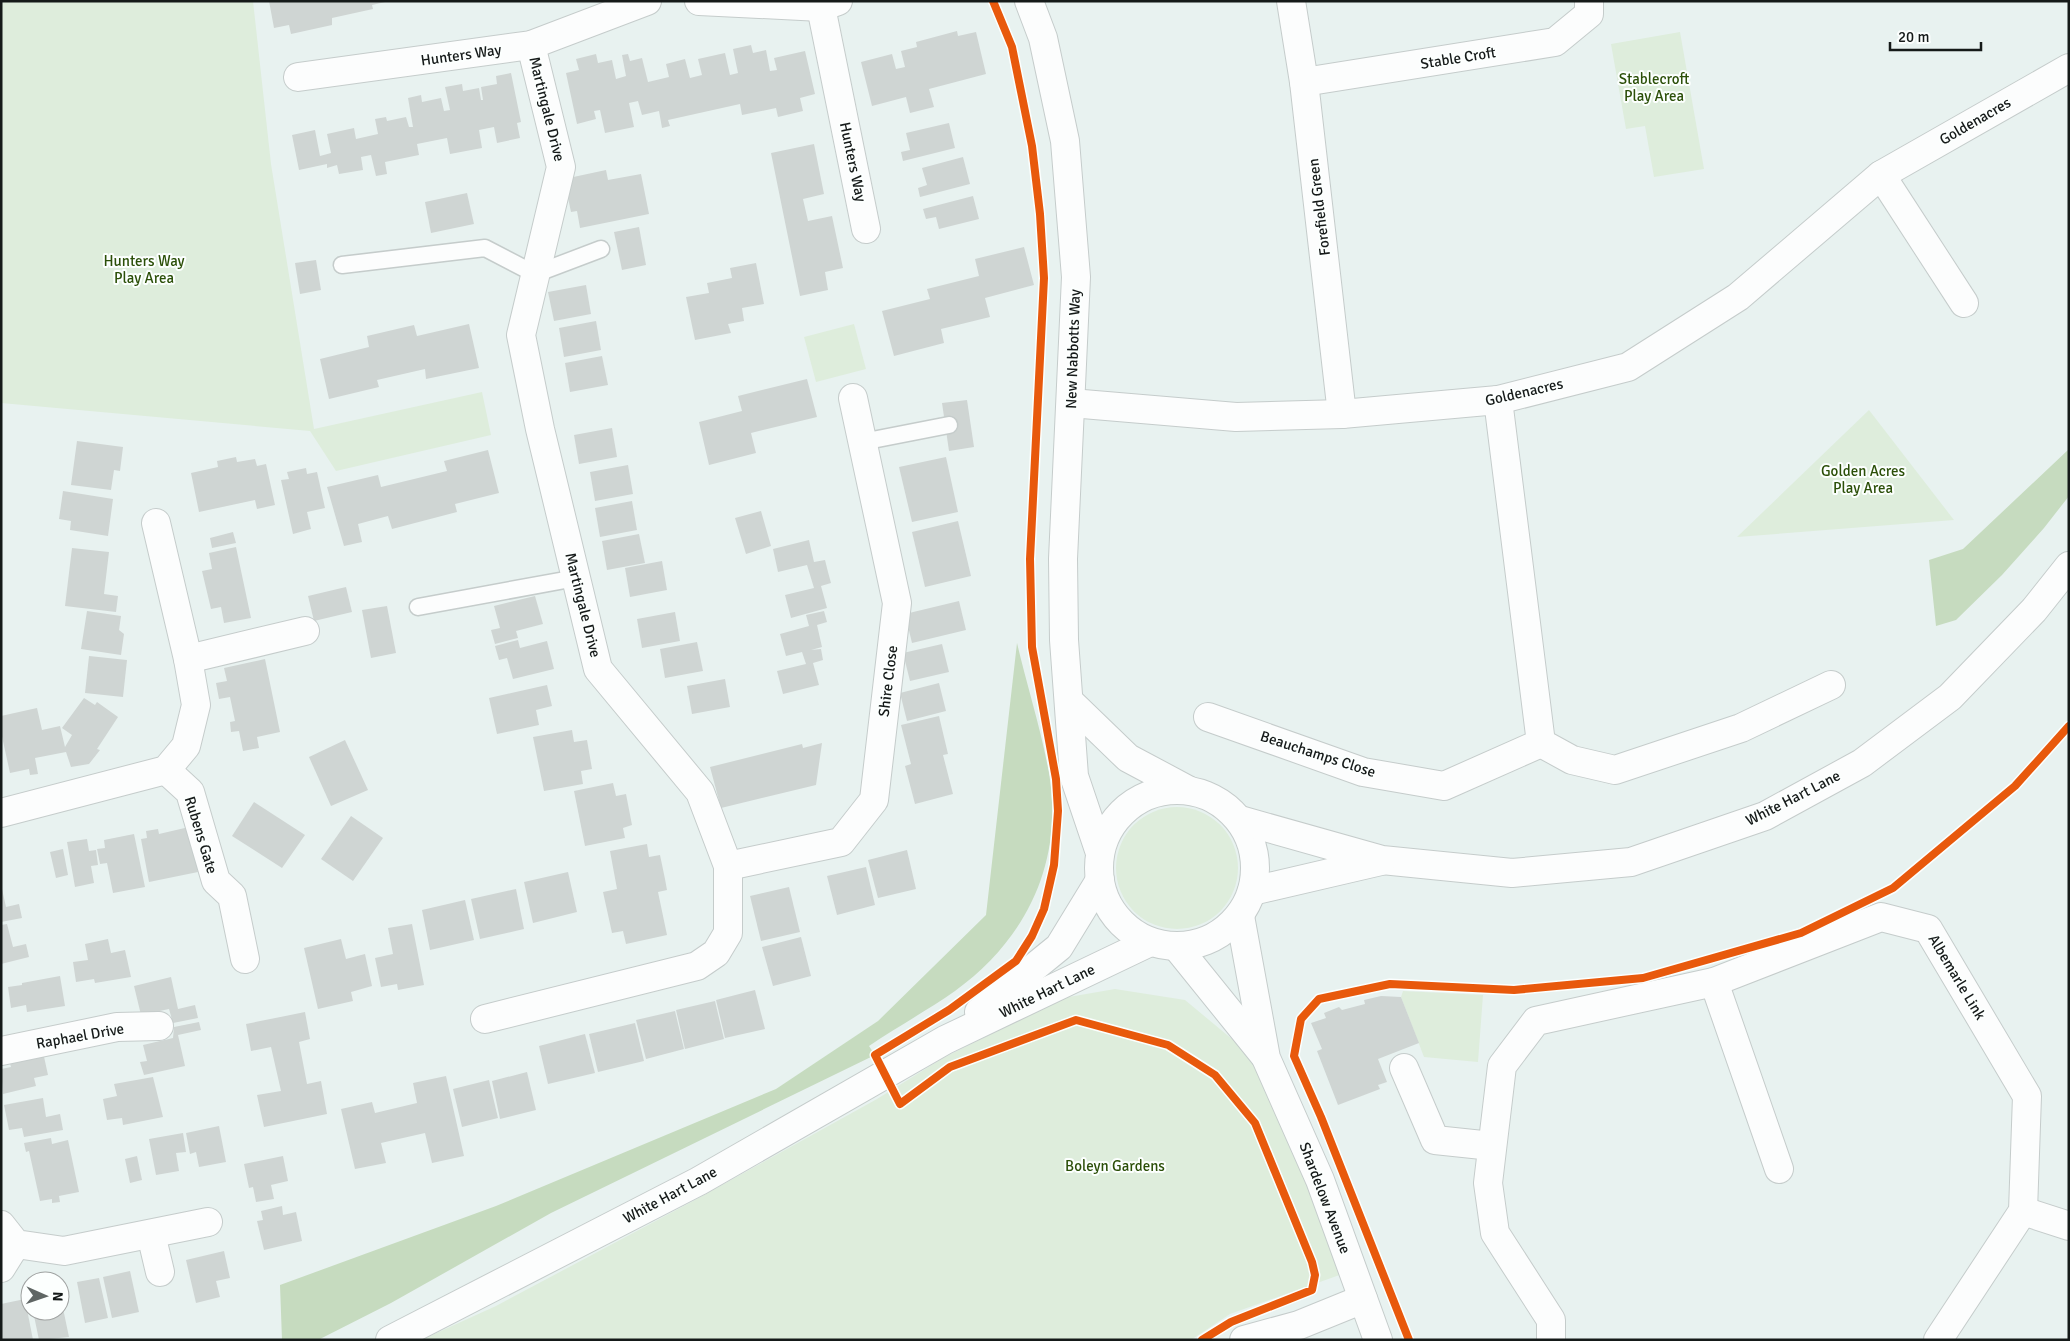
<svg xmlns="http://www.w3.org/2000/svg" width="2070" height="1341" font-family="Signika,sans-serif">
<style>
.green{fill:#deeddc}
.forest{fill:#c6dbbf}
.building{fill:#cfd5d3}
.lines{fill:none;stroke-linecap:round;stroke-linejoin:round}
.service-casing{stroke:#c5cccb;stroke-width:19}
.minor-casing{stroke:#c5cccb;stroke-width:30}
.tertiary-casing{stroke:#c5cccb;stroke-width:30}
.service{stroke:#fcfdfd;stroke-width:16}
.minor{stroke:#fcfdfd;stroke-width:28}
.tertiary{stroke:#fcfdfd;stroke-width:28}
.cycleway-casing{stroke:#fcfffe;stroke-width:11}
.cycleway{stroke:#e8590c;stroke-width:8}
.labels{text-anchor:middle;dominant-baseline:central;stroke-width:4;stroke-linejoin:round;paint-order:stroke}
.street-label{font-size:15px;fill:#151a19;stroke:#fcfffe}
.park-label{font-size:15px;fill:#2b4f08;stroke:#fcfffe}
</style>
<rect width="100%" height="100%" fill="#e8f2f0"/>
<g class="green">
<polygon points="6,1 253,1 271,164 314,429 482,392 491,435 336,471 310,431 1,403 1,3"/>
<polygon points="1680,32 1704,169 1654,177 1645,126 1626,129 1611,44"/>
<polygon points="854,324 866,369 816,382 804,337"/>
<polygon points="1869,410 1954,520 1737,537"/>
<circle cx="1177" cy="868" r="61"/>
<polygon points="1115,989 1185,1000 1256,1059 1348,1272 1230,1314 1191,1340 421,1340 496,1306 695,1200 877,1099 943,1058 1063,998"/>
<polygon points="1403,991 1483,995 1478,1062 1424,1057 1401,997"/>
</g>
<g class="forest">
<polygon points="2069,449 2069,496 2044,528 2002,575 1956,620 1936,626 1929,560 1963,549"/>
<path d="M 1017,643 C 1027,686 1041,729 1049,773 C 1064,861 1027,939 955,991 C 928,1010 897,1027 869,1046 L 875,1055 L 551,1213 L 391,1303 L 318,1340 L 282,1340 L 280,1285 L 496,1206 L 776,1089 L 878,1021 L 986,915 Z"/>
</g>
<g class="building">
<polygon points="269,1 385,1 385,2 372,5 373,9 332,18 332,25 291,34 289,25 274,28"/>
<polygon points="957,31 958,36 976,32 986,74 929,89 934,107 910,113 906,97 872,106 861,62 892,54 896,69 905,67 901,51 917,47 916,42"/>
<polygon points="751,45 753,53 766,50 770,71 777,70 774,58 805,51 815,94 800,98 803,111 778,117 776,108 742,115 740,104 668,120 670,126 662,128 659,111 642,115 638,101 629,103 634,127 605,133 600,110 594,111 596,119 577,124 566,73 579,70 576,59 596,54 598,63 612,60 616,79 626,76 622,55 628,54 630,61 642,58 648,82 669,77 666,64 685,59 690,78 702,75 698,59 725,53 730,75 738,73 733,49"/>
<polygon points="511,73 521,122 517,123 520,138 497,143 494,127 479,130 482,148 450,154 447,138 417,144 419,155 385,162 387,174 376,176 371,155 361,157 363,170 339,174 337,165 327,168 327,164 299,170 292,135 315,130 320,156 331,153 327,134 354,128 356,139 378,134 375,119 386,117 387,121 406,117 409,127 413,127 408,98 421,95 422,102 441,98 444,111 450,110 445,87 462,84 463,91 479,88 481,100 483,100 481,87 497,84 496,76"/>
<polygon points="949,123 955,148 903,161 901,152 910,150 906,133"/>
<polygon points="814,144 824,194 803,199 808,221 832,216 843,268 825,272 828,290 800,296 771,153"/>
<polygon points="963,157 970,184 920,197 918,188 927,185 922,168"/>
<polygon points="606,170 608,180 641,174 649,214 580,228 577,211 571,212 564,179"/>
<polygon points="467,193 474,224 431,233 425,202"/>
<polygon points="973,196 979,219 939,229 936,217 926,219 923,209"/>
<polygon points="639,227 646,265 622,270 614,232"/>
<polygon points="1024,247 1034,285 985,298 990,317 941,329 944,343 894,356 882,311 930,299 927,289 979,276 975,259"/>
<polygon points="316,260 321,290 300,294 295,263"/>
<polygon points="756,263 764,304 742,308 744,321 728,324 731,333 695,340 686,297 709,293 707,283 732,278 730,268"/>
<polygon points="586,285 591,314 554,321 548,292"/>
<polygon points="596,321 601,350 564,357 559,328"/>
<polygon points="469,324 479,368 426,379 425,369 377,380 379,387 329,399 320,359 369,347 367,336 414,325 417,336"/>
<polygon points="602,356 608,385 570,392 565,363"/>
<polygon points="807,379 817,417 751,433 756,453 709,465 699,422 742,411 738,396"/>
<polygon points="967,400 974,447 949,451 942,403"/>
<polygon points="612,428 617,457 579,464 574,435"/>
<polygon points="77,441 123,447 120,471 114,470 111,490 71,485"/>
<polygon points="488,450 499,493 455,504 457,512 392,529 388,516 358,524 362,542 344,546 327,487 378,475 381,487 447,471 444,461"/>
<polygon points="236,457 237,462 255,459 257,466 266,464 275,505 257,509 255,500 199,512 191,473 218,467 217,461"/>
<polygon points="946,457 958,512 912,522 899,467"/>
<polygon points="628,465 633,494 595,501 590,472"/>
<polygon points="306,468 307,474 317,472 325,508 307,512 311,529 293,534 281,480 289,479 287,472"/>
<polygon points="63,491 113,499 108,536 70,530 71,521 59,519"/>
<polygon points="632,501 637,530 600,537 595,508"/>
<polygon points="761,511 771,546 746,554 735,518"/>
<polygon points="958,521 971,576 925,587 912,532"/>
<polygon points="233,532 236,543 212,548 210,538"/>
<polygon points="639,534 645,563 607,570 602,541"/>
<polygon points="809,540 814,562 825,560 828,572 831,583 821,586 827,608 791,618 785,595 814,588 807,565 778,572 773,549"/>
<polygon points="236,547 251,618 224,623 221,607 211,609 202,571 212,569 209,553"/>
<polygon points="72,548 109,552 104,594 118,596 116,612 65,606"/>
<polygon points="662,561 667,590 630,597 625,568"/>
<polygon points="346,587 352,612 314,621 308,596"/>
<polygon points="535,596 543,624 516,631 518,638 495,644 491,630 500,628 494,606"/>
<polygon points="959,601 966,630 912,643 905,614"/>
<polygon points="387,606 396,653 371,658 362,610"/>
<polygon points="87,611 121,616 119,630 124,634 121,655 81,649"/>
<polygon points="824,611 827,622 817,625 822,647 811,650 821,649 823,660 813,663 819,685 783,694 777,671 806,664 802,652 786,656 780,634 809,626 806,615"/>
<polygon points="675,612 680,641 642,648 637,619"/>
<polygon points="518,640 520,648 547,641 554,669 513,679 507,658 499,660 495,646"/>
<polygon points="697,642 703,671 665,678 660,649"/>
<polygon points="942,644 949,672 910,681 903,653"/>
<polygon points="89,656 127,660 123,697 85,693"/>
<polygon points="265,659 280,732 257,737 259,748 243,751 239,731 231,732 230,722 235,721 230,697 219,699 216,683 227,681 224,668"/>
<polygon points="725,679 730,707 692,714 687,686"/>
<polygon points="939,683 946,711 907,721 900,693"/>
<polygon points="547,685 552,706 536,710 539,725 497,734 489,698"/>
<polygon points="84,698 95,705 97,702 118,717 97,749 100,750 89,764 71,767 66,752 35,758 38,774 30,775 29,769 10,773 1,732 1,716 37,708 42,730 60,726 65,747 72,735 62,728"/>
<polygon points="939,716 948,754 943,755 953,794 915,804 905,766 911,764 901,725"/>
<polygon points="572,730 574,742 587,740 592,769 581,771 583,784 544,791 533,737"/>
<polygon points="345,740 368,790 331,806 309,757"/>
<polygon points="822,743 816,785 721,808 710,767 802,744 803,748"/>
<polygon points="613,783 616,796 626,794 632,825 623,828 625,838 585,846 574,791"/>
<polygon points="254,802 305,835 282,868 232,836"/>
<polygon points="351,816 383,838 353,881 321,859"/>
<polygon points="189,827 198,872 149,882 141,839 147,838 146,831 158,829 159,834"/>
<polygon points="134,834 145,887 113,893 107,863 100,864 97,849 105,848 104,840"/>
<polygon points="87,839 89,851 96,850 98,865 91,866 94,883 75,887 67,842"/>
<polygon points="647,844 649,857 660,855 665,879 667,890 658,892 667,935 626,944 623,931 612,933 603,892 617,889 610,851"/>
<polygon points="63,849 68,875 56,878 50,852"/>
<polygon points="907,850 916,889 878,898 868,860"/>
<polygon points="866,867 875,905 837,915 827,876"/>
<polygon points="568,872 577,912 533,923 524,882"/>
<polygon points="789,887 800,932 761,941 750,896"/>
<polygon points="2,889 6,907 19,904 22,918 1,922"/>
<polygon points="516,889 524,929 480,939 471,899"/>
<polygon points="465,900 474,940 430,950 422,910"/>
<polygon points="7,924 13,947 26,944 29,957 1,964 1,925"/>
<polygon points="412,924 424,985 398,990 397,984 381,987 375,958 393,954 388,928"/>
<polygon points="801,937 811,976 773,986 762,947"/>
<polygon points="108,939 111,953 125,950 131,977 95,983 94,979 76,982 73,962 88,960 85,944"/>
<polygon points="341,939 346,959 365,954 372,986 351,992 353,1001 318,1009 304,948"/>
<polygon points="60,976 65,1006 27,1012 26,1005 11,1008 8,987 22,985 22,983"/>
<polygon points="171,977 178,1009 195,1005 198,1018 173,1023 169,1009 141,1015 134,986"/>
<polygon points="755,990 765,1029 725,1038 716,1000"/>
<polygon points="1381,996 1401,997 1419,1043 1378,1059 1387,1082 1378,1085 1380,1089 1338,1105 1317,1051 1322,1049 1311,1023 1326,1018 1324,1013 1339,1007 1342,1010 1365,1004 1364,1000"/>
<polygon points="715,1001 724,1039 685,1049 676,1010"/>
<polygon points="675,1011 684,1049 646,1059 636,1020"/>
<polygon points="305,1012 310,1039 299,1042 307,1084 321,1081 327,1114 264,1127 257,1095 281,1091 271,1047 251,1051 246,1024"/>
<polygon points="199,1022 201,1030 178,1035 185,1066 144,1075 140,1062 147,1061 143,1045 173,1038 174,1027"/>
<polygon points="635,1023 644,1061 598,1072 589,1034"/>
<polygon points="585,1034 595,1073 548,1084 539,1046"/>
<polygon points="43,1052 48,1075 34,1078 36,1086 3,1094 1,1069 11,1067 9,1060"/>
<polygon points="527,1072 536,1110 500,1119 492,1081"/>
<polygon points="446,1076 464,1156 432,1163 425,1133 381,1143 386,1163 355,1169 341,1109 372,1102 375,1113 417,1103 413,1083"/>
<polygon points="153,1077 163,1117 123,1125 122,1118 107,1120 103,1099 117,1096 114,1084"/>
<polygon points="489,1080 498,1118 462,1127 453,1089"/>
<polygon points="43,1098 46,1117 60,1114 63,1130 24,1137 22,1128 9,1130 4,1105"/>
<polygon points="219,1126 226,1162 199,1167 196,1152 190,1154 186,1133"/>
<polygon points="183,1133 186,1152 176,1153 179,1171 156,1175 149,1139"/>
<polygon points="51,1138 52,1144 68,1140 79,1192 59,1196 60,1202 52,1203 52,1199 40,1201 29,1151 26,1152 24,1143"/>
<polygon points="137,1156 142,1180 130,1183 125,1159"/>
<polygon points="283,1156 288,1181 271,1185 274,1199 256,1202 253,1187 249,1188 244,1164"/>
<polygon points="282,1206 283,1215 296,1212 302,1241 264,1250 257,1221 263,1220 261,1211"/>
<polygon points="224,1251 230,1278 216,1281 220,1297 196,1303 186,1260"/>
<polygon points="130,1271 139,1312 112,1318 103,1277"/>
<polygon points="99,1278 108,1318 85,1323 77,1282"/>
<polygon points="60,1294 69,1337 39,1340 33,1311 60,1311"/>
<polygon points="25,1299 33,1340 1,1340 1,1304"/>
</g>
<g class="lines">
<defs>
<g id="service">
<polyline points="342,265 485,248 535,274 601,249"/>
<polyline points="862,442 949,425"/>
<polyline points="418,607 576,578"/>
</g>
<g id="minor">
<polyline points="699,1 821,7 838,1"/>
<polyline points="1291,1 1304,82 1342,414"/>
<polyline points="821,7 866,229"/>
<polyline points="298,77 531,45 647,1"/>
<polyline points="1304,82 1555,42 1589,14 1589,1"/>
<polyline points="1881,175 1964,303"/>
<polyline points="1498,400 1541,743 1572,760 1615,770 1741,728 1831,685"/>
<polyline points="1071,403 1236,417 1342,414 1498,400 1628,367 1738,297 1881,175 2069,68"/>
<polyline points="188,659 305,631"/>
<polyline points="1208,717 1363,772 1444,786 1541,743"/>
<polyline points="166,770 190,792 216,881 232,896 245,959"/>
<polyline points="1,813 166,770 186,746 196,705 188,659 156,523"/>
<polyline points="728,866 841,842 874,800 897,603 853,398"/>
<polyline points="1240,916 1266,1058 1320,1180 1378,1340"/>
<polyline points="1176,946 1264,1055"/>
<polyline points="1714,982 1779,1169"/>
<polyline points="485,1019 697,966 716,953 728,933 728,866 700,792 598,669 540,429 521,335 561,167 531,45"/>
<polyline points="1,1051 117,1027 159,1026"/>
<polyline points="1404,1068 1435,1140 1492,1146"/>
<polyline points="2023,1211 2069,1226"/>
<polyline points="1,1225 16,1244 64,1251 208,1222"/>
<polyline points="151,1234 160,1272"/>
<polyline points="1,1268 16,1244"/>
<polyline points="1244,1340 1299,1325 1363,1299"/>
<polyline points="1551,1340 1551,1320 1495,1233 1488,1183 1502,1066 1536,1021 1714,982 1881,917 1928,929 2027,1096 2023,1211 1938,1340"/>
</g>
<g id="tertiary">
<polyline points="1029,1 1043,38 1065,141 1076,277 1063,559 1064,640 1074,776 1100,853"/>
<polyline points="1069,701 1128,758 1188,790"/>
<circle cx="1177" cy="868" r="78"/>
<polyline points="1240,820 1382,860 1512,873 1631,862 1765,816 1862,763 1950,697 2034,610 2069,566"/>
<polyline points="1252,891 1381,861"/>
<polyline points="979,1012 1059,947 1100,880"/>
<polyline points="390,1340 699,1181 945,1040 1150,942"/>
</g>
</defs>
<use href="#service" class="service-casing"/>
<use href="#minor" class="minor-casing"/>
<use href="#tertiary" class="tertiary-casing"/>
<use href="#service" class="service"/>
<use href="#minor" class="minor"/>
<use href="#tertiary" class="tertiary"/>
<defs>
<g id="cycleway">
<polyline points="993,1 1012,47 1032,146 1040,214 1044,278 1030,559 1032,647 1056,779 1058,811 1054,865 1044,909 1032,936 1016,961 949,1010 875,1055 900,1104 950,1067 1076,1020 1168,1045 1215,1075 1255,1123 1312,1262 1315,1275 1312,1290 1231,1322 1202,1340"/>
<polyline points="1409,1340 1321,1117 1294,1056 1301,1019 1319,999 1390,984 1514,990 1643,978 1801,933 1893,888 2015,786 2069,726"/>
</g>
</defs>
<use href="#cycleway" class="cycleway-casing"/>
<use href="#cycleway" class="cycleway"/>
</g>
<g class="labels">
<g class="street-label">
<text transform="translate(461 55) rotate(-8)">Hunters Way</text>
<text transform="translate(1458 58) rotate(-9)">Stable Croft</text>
<text transform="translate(547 109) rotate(76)">Martingale Drive</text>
<text transform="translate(1975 121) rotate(-30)">Goldenacres</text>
<text transform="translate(853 162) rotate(78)">Hunters Way</text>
<text transform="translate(1319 207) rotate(-97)">Forefield Green</text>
<text transform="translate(1073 349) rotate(-88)">New Nabbotts Way</text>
<text transform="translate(1524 392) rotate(-13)">Goldenacres</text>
<text transform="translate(583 605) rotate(76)">Martingale Drive</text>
<text transform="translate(888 681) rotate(-83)">Shire Close</text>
<text transform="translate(1318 754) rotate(18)">Beauchamps Close</text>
<text transform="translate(1793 798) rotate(-27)">White Hart Lane</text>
<text transform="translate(201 835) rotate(73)">Rubens Gate</text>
<text transform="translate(1957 977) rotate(59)">Albemarle Link</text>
<text transform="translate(1047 991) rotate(-26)">White Hart Lane</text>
<text transform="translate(80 1036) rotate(-10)">Raphael Drive</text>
<text transform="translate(670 1195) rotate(-28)">White Hart Lane</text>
<text transform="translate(1325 1198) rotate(69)">Shardelow Avenue</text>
</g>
<g class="park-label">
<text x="1654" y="79">Stablecroft<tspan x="1654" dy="17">Play Area</tspan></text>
<text x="144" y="261">Hunters Way<tspan x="144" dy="17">Play Area</tspan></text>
<text x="1863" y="471">Golden Acres<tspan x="1863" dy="17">Play Area</tspan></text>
<text x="1115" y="1166">Boleyn Gardens</text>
</g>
</g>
<rect width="2070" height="1341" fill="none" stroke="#151a19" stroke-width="5"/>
<g transform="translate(45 1296) rotate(92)"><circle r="24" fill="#fcfffe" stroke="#a0a3a2"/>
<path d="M0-4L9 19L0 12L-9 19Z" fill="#5f6664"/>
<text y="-8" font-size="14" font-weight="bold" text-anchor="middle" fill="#151a19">N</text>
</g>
<path d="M1890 42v8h91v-8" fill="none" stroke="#151a19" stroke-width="2.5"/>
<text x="1898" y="42" font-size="15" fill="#151a19" stroke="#fcfffe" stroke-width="4" paint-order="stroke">20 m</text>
</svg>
